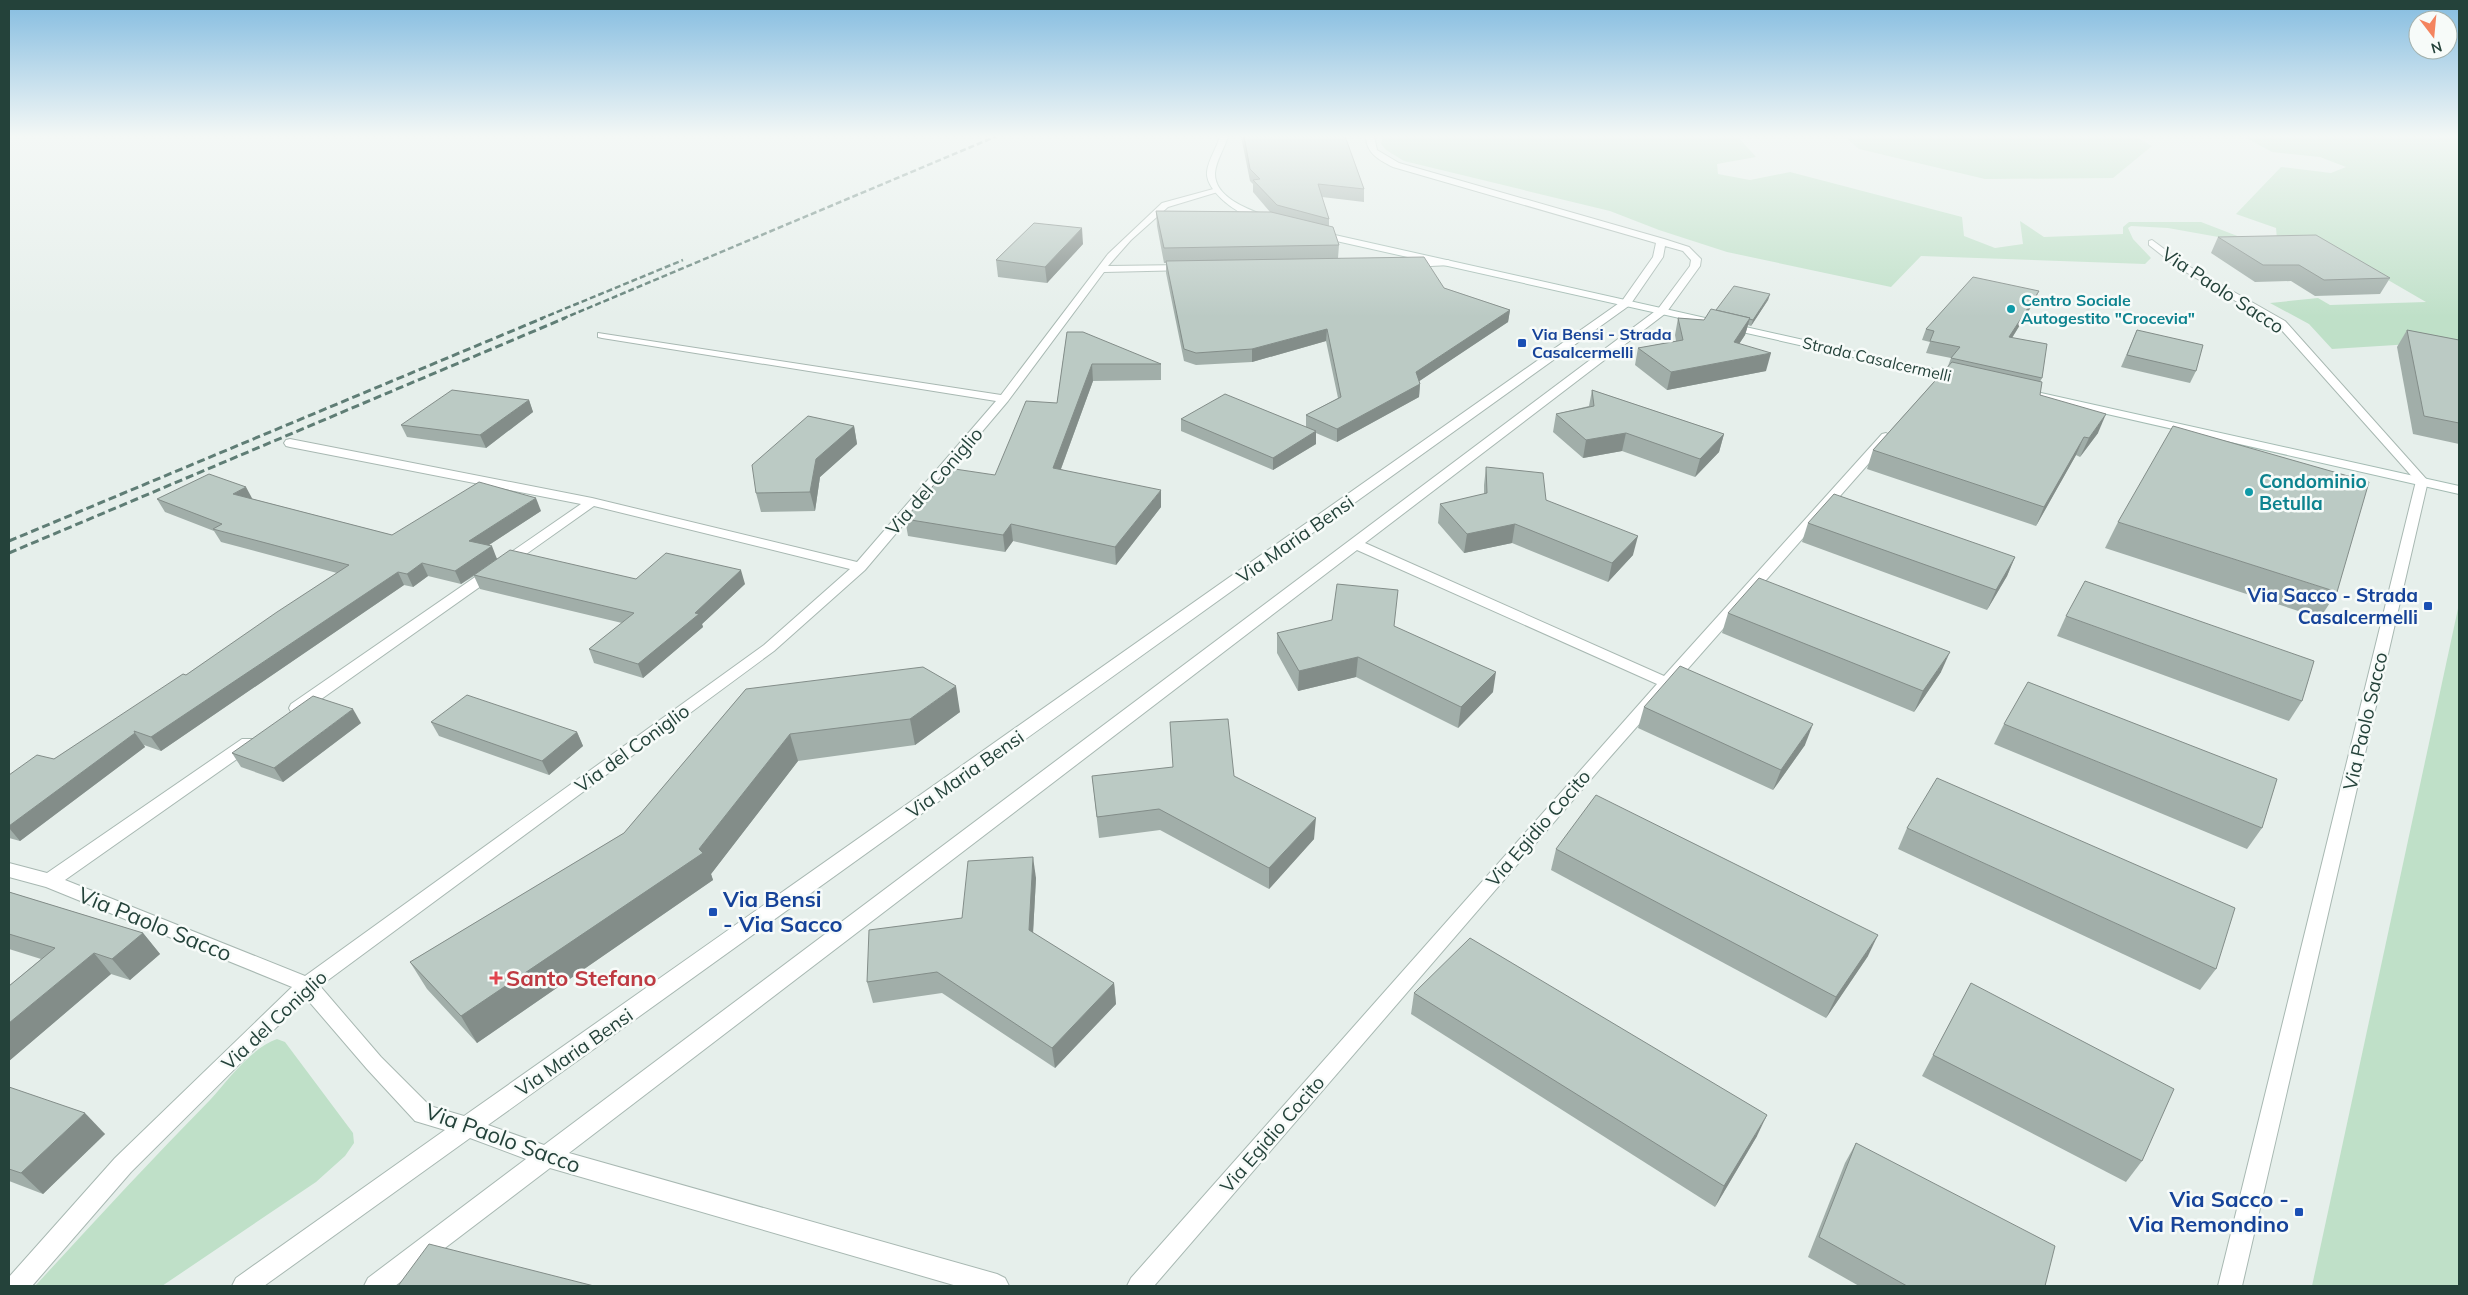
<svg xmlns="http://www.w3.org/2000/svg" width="2468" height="1295" font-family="Mulish,sans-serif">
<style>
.green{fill:#bfe0c8}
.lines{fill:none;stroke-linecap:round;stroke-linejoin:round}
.street-casing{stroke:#a8b8b2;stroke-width:2}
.secondary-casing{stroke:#a4bbb3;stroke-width:2}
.street{fill:#fff;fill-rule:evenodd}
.secondary{fill:#fff;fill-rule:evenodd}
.rail-far1{stroke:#5f7d75;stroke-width:2.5;stroke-dasharray:6 3;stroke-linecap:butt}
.rail{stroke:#5f7d75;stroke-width:3;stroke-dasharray:8 4;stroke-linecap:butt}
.wall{fill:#a1aea9}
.shaded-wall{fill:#838d89}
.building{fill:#bbcac4;stroke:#838d89}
.culture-dot{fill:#0f9aa8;stroke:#f7fbf9;stroke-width:2}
.transit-dot{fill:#1a4fb4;stroke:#f7fbf9;stroke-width:2}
.health-dot{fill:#e0444e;stroke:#f7fbf9;stroke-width:2}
.labels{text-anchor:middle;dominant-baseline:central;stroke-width:5;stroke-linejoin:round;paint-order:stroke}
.far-culture-label{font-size:16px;font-weight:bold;fill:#0d838f;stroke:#f7fbf9;text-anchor:start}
.far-transit-label{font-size:16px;font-weight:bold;fill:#164399;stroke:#f7fbf9;text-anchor:start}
.far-street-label{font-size:16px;fill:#24423a;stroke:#f7fbf9}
.street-label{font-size:19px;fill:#24423a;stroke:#f7fbf9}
.culture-label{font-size:19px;font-weight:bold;fill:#0d838f;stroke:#f7fbf9;text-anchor:start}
.transit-label{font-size:19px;font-weight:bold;fill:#164399;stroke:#f7fbf9;text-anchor:end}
.near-transit-label{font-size:22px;font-weight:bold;fill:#164399;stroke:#f7fbf9;text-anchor:start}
.near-street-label{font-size:22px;fill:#24423a;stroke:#f7fbf9}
.near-health-label{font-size:22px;font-weight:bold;fill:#be3a42;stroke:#f7fbf9;text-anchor:start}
</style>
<rect width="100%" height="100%" fill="#e6efeb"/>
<g class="green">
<polygon points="1383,136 1737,136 1756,157 1717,164 1718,174 1750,180 1790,172 1962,217 1964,236 1995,248 2023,244 2020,221 2044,237 2123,234 2123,227 2129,222 2201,222 2240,237 2277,239 2276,228 2236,214 2281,167 2331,173 2346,167 2320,157 2272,152 2243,136 2459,136 2459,341 2332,349 2309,324 2270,303 2318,298 2330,305 2426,302 2319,240 2224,238 2168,228 2131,226 2128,228 2133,239 2151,258 2145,264 1921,256 1891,287 1727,252 1659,230 1610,211 1404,161 1386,150 1381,144"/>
<polygon points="1844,136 2135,136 2152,146 2113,178 1985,179 1859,149"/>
<polygon points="2459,604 2459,1286 2312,1286"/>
<path d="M 277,1039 L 285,1042 L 353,1133 L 354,1143 L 345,1156 L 316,1182 L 162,1286 L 35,1286 C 93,1223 150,1161 210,1100 C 229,1079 250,1049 277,1039 Z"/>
</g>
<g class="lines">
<defs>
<g id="street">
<path d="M 1366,136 L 1374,136 L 1377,150 L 1399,163 L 1664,239 L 1689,247 L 1701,259 L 1700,266 L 1666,313 L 1365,543 L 1664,676 L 1882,434 L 1886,433 L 1892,437 L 1611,756 L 1154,1286 L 1127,1286 L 1131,1278 L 1657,684 L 1357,550 L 569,1153 L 997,1274 L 1005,1278 L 1009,1286 L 957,1286 L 550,1168 L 395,1286 L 364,1286 L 368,1278 L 526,1159 L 470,1138 L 264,1286 L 232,1286 L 236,1278 L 445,1130 L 415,1121 L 367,1069 L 306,998 L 131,1172 L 32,1286 L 9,1286 L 9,1277 L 115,1158 L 292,987 L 46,887 L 9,877 L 9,863 L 47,873 L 242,739 L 254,739 L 256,743 L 254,747 L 65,880 L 305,976 L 764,645 L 850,569 L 594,506 L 303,712 L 291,712 L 289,708 L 291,704 L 581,504 L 290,447 L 286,446 L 284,443 L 286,440 L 290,439 L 592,498 L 857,562 L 996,401 L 602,338 L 598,337 L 598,333 L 1001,395 L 1108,254 L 1162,203 L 1217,188 L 1221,191 L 1168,207 L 1131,240 L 1108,266 L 1187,265 L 1192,268 L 1190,270 L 1104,272 L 1008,401 L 865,570 L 774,651 L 320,986 L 381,1057 L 430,1106 L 464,1116 L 1622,301 L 1653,257 L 1656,243 L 1393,167 C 1379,160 1366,153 1366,136 ZM 1665,246 L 1683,251 L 1691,260 L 1690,266 L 1658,309 L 544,1145 L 488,1125 L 1630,305 L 1663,257 Z"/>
<polygon points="2152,240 2183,263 2285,321 2428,481 2242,1286 2218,1286 2416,481 2277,325 2177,267 2149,245 2149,241"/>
<polygon points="1448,260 1453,263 1451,265 1410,267 1405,264 1410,261"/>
</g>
<g id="secondary">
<path d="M 1220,136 L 1228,136 C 1225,148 1216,160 1215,173 C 1214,198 1250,210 1269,217 L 1269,221 C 1250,224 1205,194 1207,172 C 1208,160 1217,148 1220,136 Z"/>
<polygon points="1317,231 1960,375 1966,378 1960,381 1314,236 1312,234"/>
<polygon points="2032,391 2459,486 2459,494 2028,396 2026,394"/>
</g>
</defs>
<use href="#street" class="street-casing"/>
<use href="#secondary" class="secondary-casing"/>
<use href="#street" class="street"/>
<use href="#secondary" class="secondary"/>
<g class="rail-far1">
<polyline points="540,319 683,260"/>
<polyline points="562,319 997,136"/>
</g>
<g class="rail">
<polyline points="9,541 543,318"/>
<polyline points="9,553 565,318"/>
</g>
</g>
<g class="wall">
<polygon points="1241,136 1345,136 1364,189 1364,202 1322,197 1329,219 1329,226 1339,245 1338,258 1444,288 1510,310 1508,322 1419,381 1420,384 1419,397 1337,442 1316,433 1316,444 1273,470 1181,431 1181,419 1306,427 1306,415 1338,398 1326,341 1252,362 1196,365 1184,361 1166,273 1166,263 1164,263 1157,226 1156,211 1270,212 1253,192 1253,184 1250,181"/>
<polygon points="2218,237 2390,278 2380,294 2315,296 2291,281 2255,282 2211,253"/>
<polygon points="1083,244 1047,283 998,277 996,260"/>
<polygon points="1770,294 1768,300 1751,326 1748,325 1745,335 1739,344 1766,371 1667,390 1635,365 1638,348 1676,341 1675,335 1678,318 1704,320 1716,310"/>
<polygon points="2034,302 2012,338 2042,378 2040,382 2040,395 2098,433 2080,457 2076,455 2036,526 1867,469 1873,450 1948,366 1951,358 1926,353 1930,342 1922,340 1926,329"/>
<polygon points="2137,330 2196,371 2190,383 2121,367"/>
<polygon points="2407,330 2459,340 2459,444 2413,434 2397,347"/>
<polygon points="1067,332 1161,364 1161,380 1093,381 1061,469 1161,507 1116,565 1013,541 1005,552 908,536 905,519 995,475 1057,403"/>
<polygon points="1592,390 1724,434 1719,452 1695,477 1622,451 1583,458 1553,432 1556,414 1589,406"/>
<polygon points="529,400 533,412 486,448 407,437 401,425"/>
<polygon points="854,426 857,444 820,477 815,511 761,512 756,493"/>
<polygon points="1486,467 1546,500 1633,555 1608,582 1512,543 1464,553 1438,523 1440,504 1484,494 1484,485"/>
<polygon points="157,499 253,499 392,535 541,511 489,545 497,559 636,579 745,584 702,624 703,627 643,678 594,663 589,649 622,623 480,589 474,576 461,584 428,576 413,587 404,585 161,751 144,745 145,747 20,841 9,838 9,775 54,759 186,675 337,573 221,542 214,531 165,512"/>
<polygon points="2118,522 2337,592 2320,618 2105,548"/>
<polygon points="1808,523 2015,557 2007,576 1987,610 1802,542"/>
<polygon points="1728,613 1941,672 1914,712 1722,633"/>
<polygon points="2066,616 2302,701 2289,721 2057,636"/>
<polygon points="1394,626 1493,692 1458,728 1356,677 1298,691 1277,653 1277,633"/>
<polygon points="746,689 960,712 915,745 798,761 711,874 713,880 477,1043 427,989 410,962 624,833"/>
<polygon points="1644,707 1805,745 1773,790 1638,728"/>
<polygon points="431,722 577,732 583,746 549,775 439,736"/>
<polygon points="361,723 283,782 241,767 232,753"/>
<polygon points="2004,724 2262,828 2247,849 1994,744"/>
<polygon points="1092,776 1234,776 1314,839 1269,889 1160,830 1099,838"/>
<polygon points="1907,828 2216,969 2200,990 1898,849"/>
<polygon points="1556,849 1868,956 1826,1018 1551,870"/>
<polygon points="1036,878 1033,933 1114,983 1116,1004 1055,1068 942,993 873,1003 867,982 962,918"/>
<polygon points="9,892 143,933 160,954 130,980 111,974 9,1061 9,986 41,959 9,949"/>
<polygon points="1971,983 2142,1161 2126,1182 1922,1076"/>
<polygon points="1414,993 1757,1136 1715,1207 1411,1014"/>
<polygon points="9,1087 105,1134 43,1194 9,1181"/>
<polygon points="1856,1143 2045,1286 1859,1286 1808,1257 1845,1163"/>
</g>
<g class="shaded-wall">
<polygon points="1082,228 1083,244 1047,283 1045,267"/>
<polygon points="2039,291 2034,302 2005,349 2009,337"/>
<polygon points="1770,294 1768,300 1751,326 1753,320"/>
<polygon points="1510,310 1508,322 1415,384 1416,372"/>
<polygon points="1750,318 1745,335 1729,359 1734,342"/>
<polygon points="1327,329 1326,341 1252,362 1252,349"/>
<polygon points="1771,353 1766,371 1667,390 1671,372"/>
<polygon points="1092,364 1093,381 1055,485 1053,468"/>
<polygon points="1420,384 1419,397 1337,442 1337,429"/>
<polygon points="529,400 533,412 486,448 480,435"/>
<polygon points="2106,414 2098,433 2080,457 2089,438"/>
<polygon points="854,426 857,444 820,477 815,511 810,492 816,459"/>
<polygon points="1316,431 1316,444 1273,470 1273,458"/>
<polygon points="1626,433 1622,451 1583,458 1586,440"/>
<polygon points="1724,434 1719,452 1695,477 1700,459"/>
<polygon points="2084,437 2076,455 2036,526 2044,507"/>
<polygon points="246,487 253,500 233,494"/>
<polygon points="1161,490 1161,507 1116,565 1115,547"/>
<polygon points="536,498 541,511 475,554 469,541"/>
<polygon points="1011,524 1013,541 1005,552 1003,535"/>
<polygon points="1515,524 1512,543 1464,553 1467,534"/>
<polygon points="1638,536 1633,555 1608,582 1612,563"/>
<polygon points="492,546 497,559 461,584 455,571"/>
<polygon points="2015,557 2007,576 1987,610 1996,590"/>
<polygon points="422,563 428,576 413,587 407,574"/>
<polygon points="741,570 745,584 702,624 703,627 643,678 638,664"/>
<polygon points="398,572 404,585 161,751 151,737"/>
<polygon points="1950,652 1941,672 1914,712 1923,691"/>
<polygon points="1358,657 1356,677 1298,691 1299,671"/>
<polygon points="1496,672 1493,692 1458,728 1461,707"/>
<polygon points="956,686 960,712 915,745 910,719"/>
<polygon points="353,709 361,723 283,782 274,768"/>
<polygon points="1813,724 1805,745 1773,790 1781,770"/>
<polygon points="577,732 583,746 549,775 542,761"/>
<polygon points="135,733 145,747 20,841 9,828 9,826"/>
<polygon points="790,734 798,761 711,874 713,880 477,1043 461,1016 699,849"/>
<polygon points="1316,818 1314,839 1269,889 1269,868"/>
<polygon points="1033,857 1036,878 1032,951 1029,930"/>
<polygon points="143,933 160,954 130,980 112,959"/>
<polygon points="1878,935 1868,956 1826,1018 1836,997"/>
<polygon points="94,953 111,974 9,1061 9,1023"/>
<polygon points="1114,983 1116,1004 1055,1068 1052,1048"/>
<polygon points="85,1113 105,1134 43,1194 21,1173"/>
<polygon points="1767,1115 1757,1136 1715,1207 1724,1186"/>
</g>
<g class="building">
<polygon points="1244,136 1345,136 1364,189 1318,184 1329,219 1277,205 1253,180 1260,179 1250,169"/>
<polygon points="1156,211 1271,212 1333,227 1339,245 1164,248"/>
<polygon points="1034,223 1082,228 1045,267 996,260"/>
<polygon points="2316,235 2390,278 2324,280 2299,265 2263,265 2218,237"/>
<polygon points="1424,257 1444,288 1510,310 1416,372 1420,384 1337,429 1306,415 1341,397 1327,329 1252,349 1196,353 1184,349 1166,261"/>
<polygon points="1973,277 2039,291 2009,337 2047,344 2042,378 1951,358 1960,347 1930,341 1934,331 1926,329"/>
<polygon points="1734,286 1770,294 1753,320 1749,319 1750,318 1716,310"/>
<polygon points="1711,309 1750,318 1734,342 1771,353 1671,372 1638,348 1683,340 1678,318 1704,320"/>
<polygon points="2137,330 2203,345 2196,371 2127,355"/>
<polygon points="2407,330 2459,340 2459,423 2424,416"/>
<polygon points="1067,332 1083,332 1161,364 1092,364 1053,468 1161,490 1115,547 1011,524 1003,535 905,519 948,468 995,475 1026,401 1057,403"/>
<polygon points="1952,362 2042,382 2040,395 2106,414 2089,438 2084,437 2044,507 1873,450"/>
<polygon points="452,390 529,400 480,435 401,425"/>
<polygon points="1592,390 1724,434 1700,459 1626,433 1586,440 1556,414 1594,406"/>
<polygon points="1225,394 1316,431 1273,458 1181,419"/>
<polygon points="808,416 854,426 816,459 810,492 756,493 752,465"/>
<polygon points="2173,426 2369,482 2337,592 2118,522"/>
<polygon points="1486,467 1543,473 1546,500 1638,536 1612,563 1515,524 1467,534 1440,504 1487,493"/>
<polygon points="209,474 246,487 233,494 392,535 479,482 536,498 469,541 492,546 455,571 422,563 407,574 398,572 151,737 134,731 135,733 9,826 9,775 37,755 54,759 183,674 186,675 277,612 349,565 213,529 222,524 157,499"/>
<polygon points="1834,494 2015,557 1996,590 1808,523"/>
<polygon points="510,550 636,579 666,553 741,570 695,613 699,614 638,664 589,649 634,613 474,575"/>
<polygon points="1759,578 1950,652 1923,691 1728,613"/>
<polygon points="2085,581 2314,661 2302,701 2066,616"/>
<polygon points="1337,584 1398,590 1394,626 1496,672 1461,707 1358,657 1299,671 1277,633 1332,620"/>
<polygon points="1680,666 1813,724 1781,770 1644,707"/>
<polygon points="923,667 956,686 910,719 790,734 699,849 703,853 461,1016 410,962 624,833 746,689"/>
<polygon points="2028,682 2277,779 2262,828 2004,724"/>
<polygon points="467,695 577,732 542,761 431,722"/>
<polygon points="313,696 353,709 274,768 232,753"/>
<polygon points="1228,719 1234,776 1316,818 1269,868 1159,809 1097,817 1092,776 1173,767 1170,722"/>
<polygon points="1937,778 2235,908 2216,969 1907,828"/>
<polygon points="1596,795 1878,935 1836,997 1556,849"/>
<polygon points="1033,857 1029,930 1114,983 1052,1048 937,972 867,982 869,930 962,918 968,861"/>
<polygon points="9,892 143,933 112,959 94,953 9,1023 9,986 55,948 9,934"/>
<polygon points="1470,938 1767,1115 1724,1186 1414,993"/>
<polygon points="1971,983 2174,1089 2142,1161 1933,1055"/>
<polygon points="9,1087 85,1113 21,1173 9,1169"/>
<polygon points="1856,1143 2055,1246 2045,1286 1907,1286 1819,1237"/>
<polygon points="429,1244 594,1286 398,1286"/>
</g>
<linearGradient id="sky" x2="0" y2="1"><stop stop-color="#84bce0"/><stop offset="0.43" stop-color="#f4f8f6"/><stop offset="1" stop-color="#f4f8f6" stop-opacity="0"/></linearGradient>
<rect width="2468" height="317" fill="url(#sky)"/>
<g class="culture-dot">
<circle cx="2011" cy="309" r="5"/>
<circle cx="2249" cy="492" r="5"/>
</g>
<g class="transit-dot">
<rect x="1517" y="338" width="10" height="10" rx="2.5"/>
<rect x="2423" y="601" width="10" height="10" rx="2.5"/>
<rect x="708" y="907" width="10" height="10" rx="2.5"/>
<rect x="2294" y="1207" width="10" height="10" rx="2.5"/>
</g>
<path class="health-dot" d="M493.5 970.5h5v5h5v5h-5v5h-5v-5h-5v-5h5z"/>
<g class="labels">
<g class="far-culture-label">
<text x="2021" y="300">Centro Sociale<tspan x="2021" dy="18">Autogestito "Crocevia"</tspan></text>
</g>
<g class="far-transit-label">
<text x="1532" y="334">Via Bensi - Strada<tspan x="1532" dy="18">Casalcermelli</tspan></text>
</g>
<g class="far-street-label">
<text transform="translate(1877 359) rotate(13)">Strada Casalcermelli</text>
</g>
<g class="street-label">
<text transform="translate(2223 290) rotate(33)">Via Paolo Sacco</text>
<text transform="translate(934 481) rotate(-49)">Via del Coniglio</text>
<text transform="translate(1295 539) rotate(-35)">Via Maria Bensi</text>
<text transform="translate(2365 721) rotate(-77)">Via Paolo Sacco</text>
<text transform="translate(632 748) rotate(-36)">Via del Coniglio</text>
<text transform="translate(965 774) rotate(-35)">Via Maria Bensi</text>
<text transform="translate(1538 828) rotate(-49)">Via Egidio Cocito</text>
<text transform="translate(274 1020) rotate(-43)">Via del Coniglio</text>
<text transform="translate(574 1052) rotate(-35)">Via Maria Bensi</text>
<text transform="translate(1272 1134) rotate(-49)">Via Egidio Cocito</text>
</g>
<g class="culture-label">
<text x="2259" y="481">Condominio<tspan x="2259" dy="22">Betulla</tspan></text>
</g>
<g class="transit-label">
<text x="2418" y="595">Via Sacco - Strada<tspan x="2418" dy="22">Casalcermelli</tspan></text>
</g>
<g class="near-transit-label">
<text x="723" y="899">Via Bensi<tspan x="723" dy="25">- Via Sacco</tspan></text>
<text x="2289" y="1199" text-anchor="end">Via Sacco -<tspan x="2289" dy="25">Via Remondino</tspan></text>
</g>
<g class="near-street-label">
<text transform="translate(155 924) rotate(22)">Via Paolo Sacco</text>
<text transform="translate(503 1138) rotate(20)">Via Paolo Sacco</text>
</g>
<g class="near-health-label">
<text x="506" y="978">Santo Stefano</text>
</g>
</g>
<rect width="2468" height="1295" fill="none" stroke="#24423a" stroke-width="20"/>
<g transform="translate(2433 35) rotate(164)"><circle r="24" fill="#f7fbf9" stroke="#a3b1ad"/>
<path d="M0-4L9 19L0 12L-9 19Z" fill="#f4845f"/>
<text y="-8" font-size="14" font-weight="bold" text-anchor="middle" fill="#24423a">N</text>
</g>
</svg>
